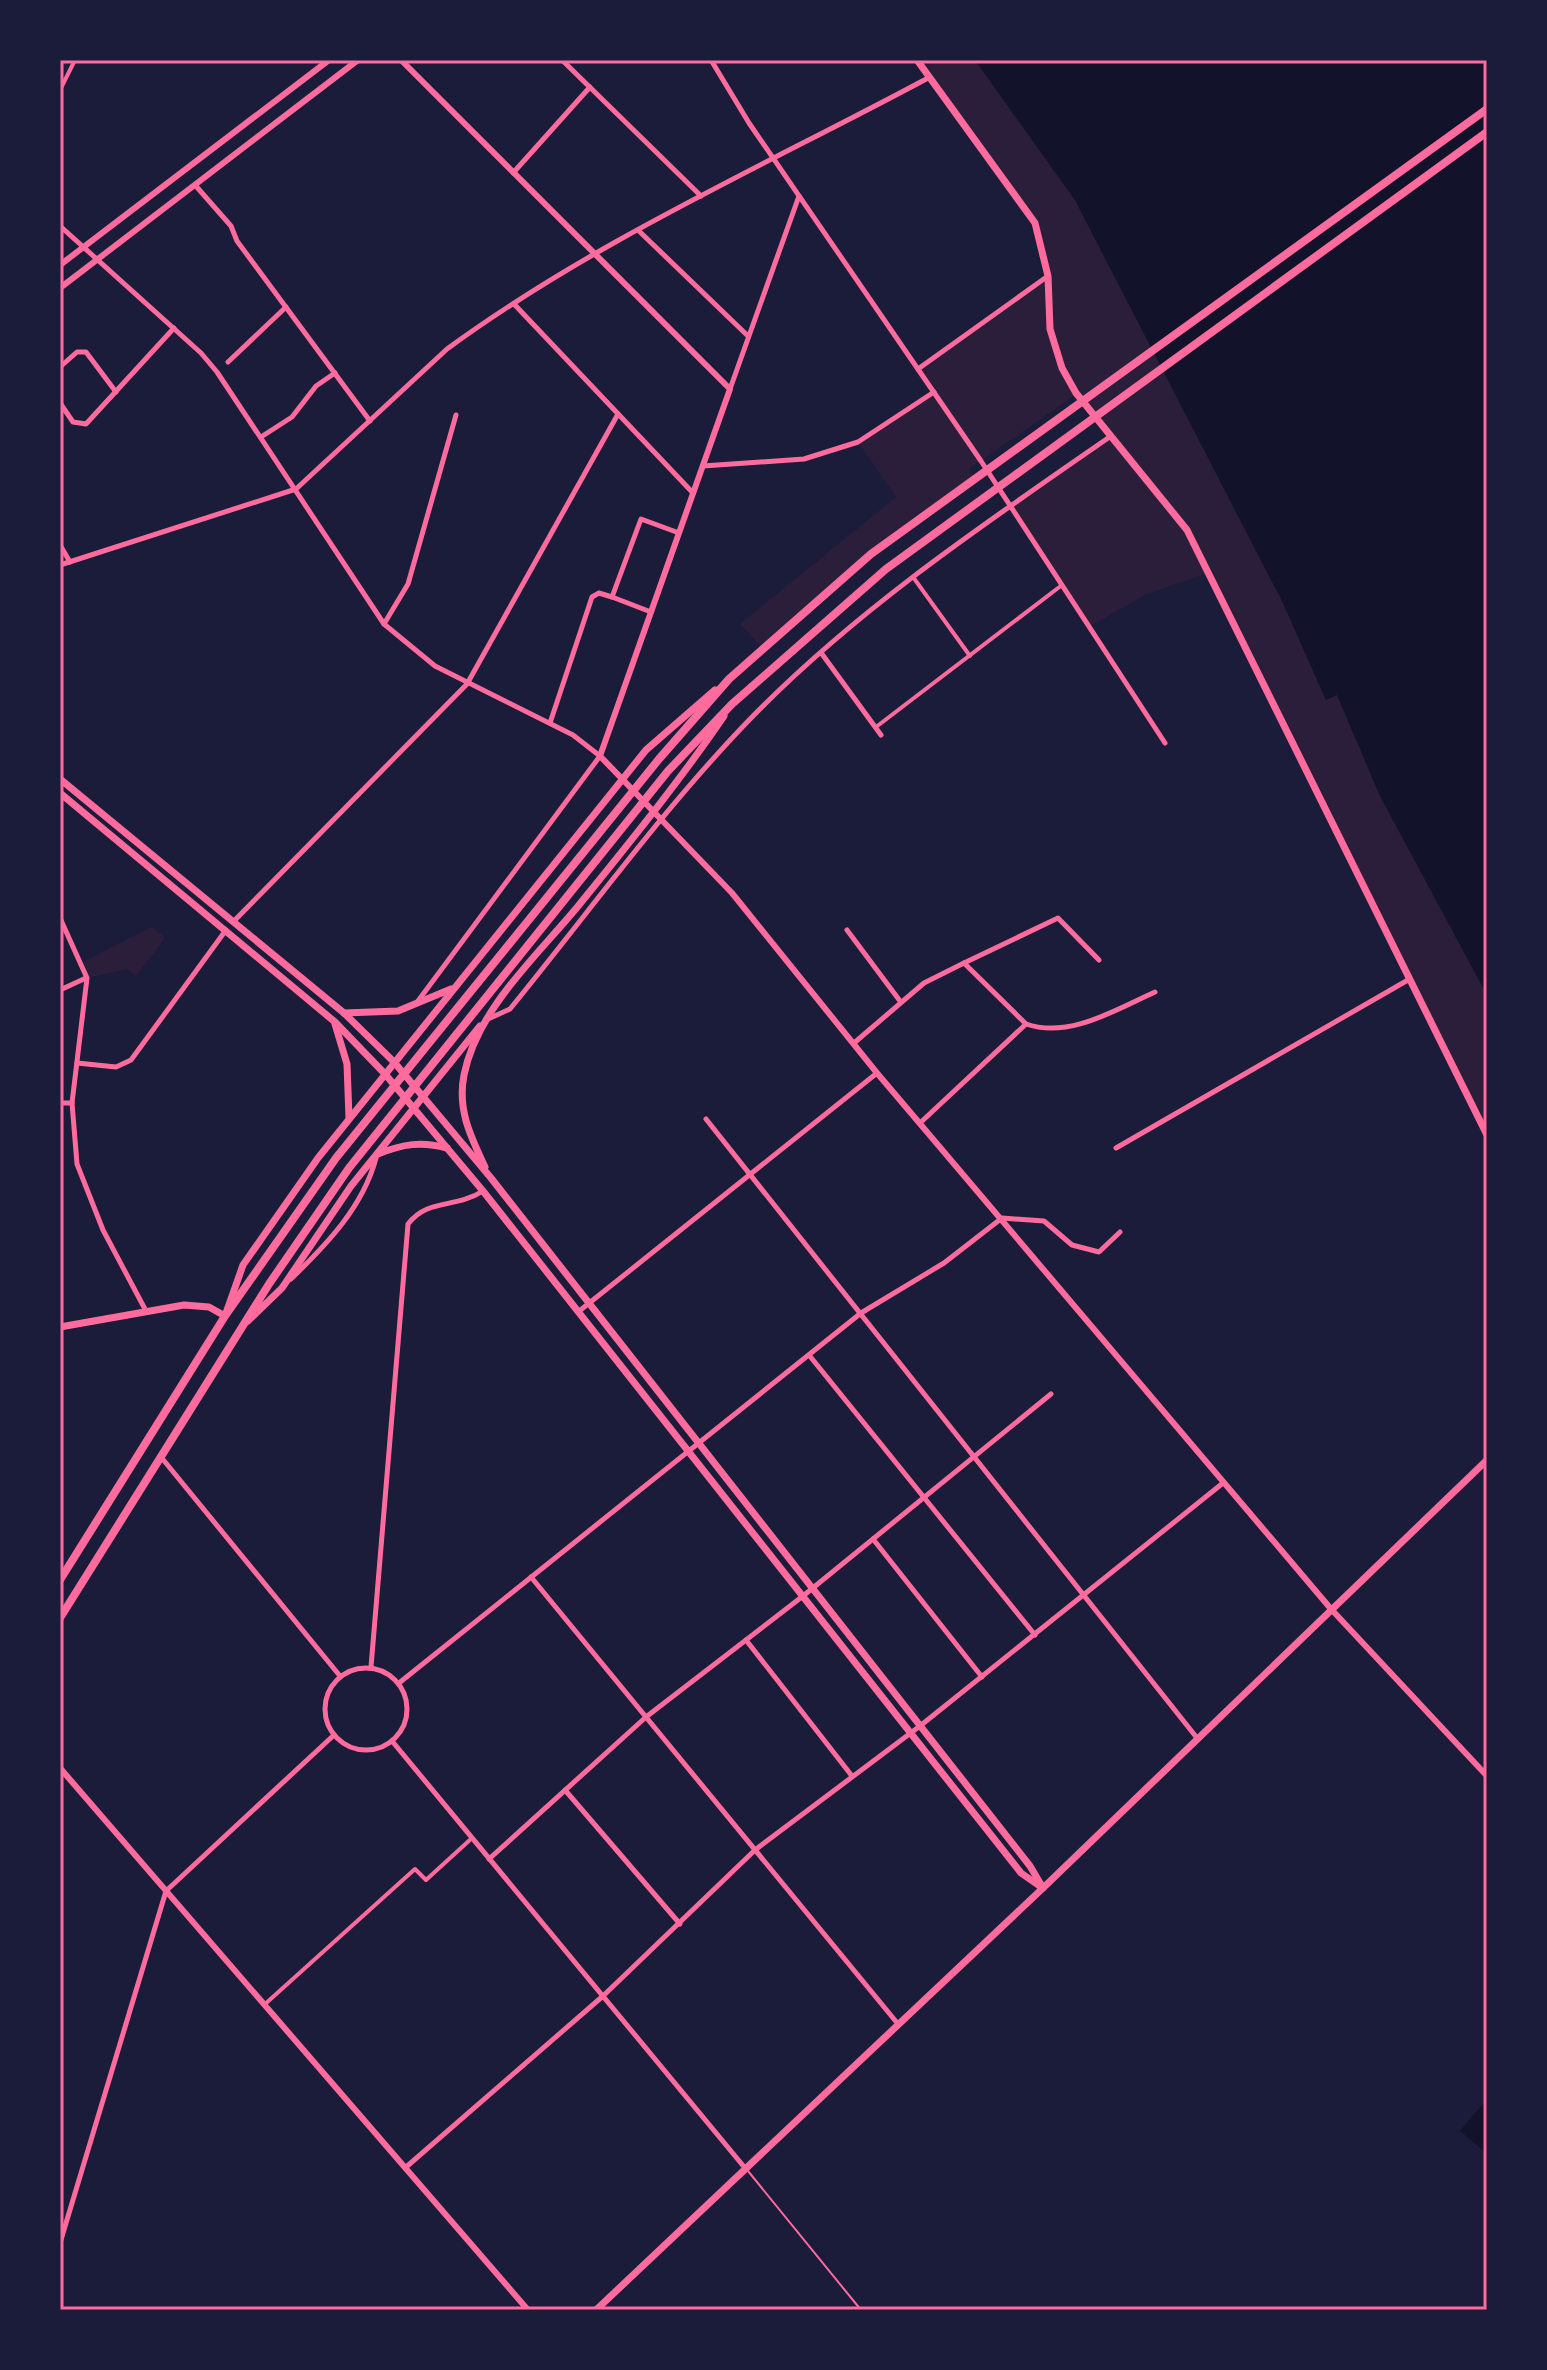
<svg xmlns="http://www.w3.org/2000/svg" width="1547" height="2370" font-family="'Open Sans',sans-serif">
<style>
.green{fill:#2a1e3b}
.water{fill:#12122b}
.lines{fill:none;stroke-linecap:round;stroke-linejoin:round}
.service{stroke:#ff6b9d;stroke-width:2}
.pedestrian{stroke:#ff6b9d;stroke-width:4}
.minor{stroke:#ff6b9d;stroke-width:5}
.tertiary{stroke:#ff6b9d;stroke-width:6}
.secondary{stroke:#ff6b9d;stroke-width:7}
.trunk{stroke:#ff6b9d;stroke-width:8}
.neatline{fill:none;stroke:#ff6b9d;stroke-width:3}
</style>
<rect width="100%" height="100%" fill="#1b1b3a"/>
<g class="green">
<polygon points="917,60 975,60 1075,200 1283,603 1326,700 1337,694 1380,796 1487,995 1487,1135 1208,573 1147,594 1089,627 1010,506 1111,437 1077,394 969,469 976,480 871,554 762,648 740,624 896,497 858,442 934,392 918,369 1048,276 1035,223"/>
<polygon points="152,927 165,938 136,976 127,969 87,978 83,962"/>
</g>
<g class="water">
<polygon points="975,60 1487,60 1487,995 1380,796 1337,695 1326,700 1283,603 1075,200"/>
<polygon points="1487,2099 1487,2149 1485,2152 1460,2131"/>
</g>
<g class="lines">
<polyline class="service" points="748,2171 861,2310"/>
<g class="pedestrian">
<polyline points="60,90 75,60"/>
<polyline points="913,577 970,656"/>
<polyline points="876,727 1062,585"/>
<polyline points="264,2005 415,1869 426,1880 472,1838"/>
</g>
<g class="minor">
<polyline points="562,60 701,196"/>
<polyline points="711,60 749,123 981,461 1165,743"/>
<polyline points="513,173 590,87"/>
<polyline points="195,185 231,226 237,241 370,421"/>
<polyline points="60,226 201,353 217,372 384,624 435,666 573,735 600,756 418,1001"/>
<polyline points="639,231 748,336"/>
<polyline points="514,304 693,493"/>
<polyline points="228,362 286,307"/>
<polyline points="60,367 77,352 86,352 116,392"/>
<polyline points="918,369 1048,276"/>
<polyline points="730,389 799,196"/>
<polyline points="60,403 73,422 86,424 174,328"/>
<polyline points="261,437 292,417 316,386 335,373"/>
<polyline points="703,466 804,459 858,442 934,392"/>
<polyline points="60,545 70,562"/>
<path d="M 60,565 L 296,489 L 447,349 C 596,240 768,164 930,77"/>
<polyline points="651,612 612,597 641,519 679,533"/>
<polyline points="384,624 408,584 456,415"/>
<polyline points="822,654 881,735"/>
<polyline points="550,723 592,597 599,593 612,597"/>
<polyline points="60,918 87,978 72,1103 77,1164 103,1230 146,1311"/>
<polyline points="234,921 467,684 618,414"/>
<polyline points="847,930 900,1001"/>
<polyline points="964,963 1058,918 1099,960"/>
<polyline points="60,990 86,978"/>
<path d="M 488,1019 L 510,1009 C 590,911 665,806 754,715 C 860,607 987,522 1111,436"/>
<path d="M 1026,1024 C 1069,1039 1115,1010 1155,992"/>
<polyline points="854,1043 924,983 964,963 1026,1024 920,1123"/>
<polyline points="77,1063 116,1067 131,1060 226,930"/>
<polyline points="60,1103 72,1103"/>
<polyline points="706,1119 1197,1738"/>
<polyline points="1116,1148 1408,980"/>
<path d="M 291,1279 C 327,1244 363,1207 376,1158"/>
<polyline points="578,1312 877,1073"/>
<polyline points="809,1355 1035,1635"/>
<polyline points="161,1457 340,1676"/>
<polyline points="873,1539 982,1677"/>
<polyline points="531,1577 898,2024"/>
<polyline points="746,1640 852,1776"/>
<path d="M 371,1667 L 408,1224 C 428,1198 455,1209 483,1191"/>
<circle cx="366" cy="1709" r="41"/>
<polyline points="399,1683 861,1313 944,1263 1002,1218 1044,1221 1072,1245 1099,1252 1120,1232"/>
<polyline points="392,1741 745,2168"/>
<polyline points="565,1790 680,1924"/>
<polyline points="489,1859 646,1717 803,1596 1051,1394"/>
<polyline points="405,2168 603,1996 755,1850 920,1726 1223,1483"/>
<polyline points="60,2243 166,1891 334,1735"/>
</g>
<g class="tertiary">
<polyline points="401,60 730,389 600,756 732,893 877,1073 1331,1609 1487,1776"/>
<polyline points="60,265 329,60"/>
<polyline points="60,288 358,60"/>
<polyline points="60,1768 528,2310"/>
</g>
<g class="secondary">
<polyline points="917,60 1035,223 1048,276 1050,329 1062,368 1076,393 1187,530 1487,1135"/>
<polyline points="60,779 344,1013 394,1062 491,1178 1030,1866 1043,1888"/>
<polyline points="60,793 335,1022 385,1074 483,1191 1021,1873 1041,1887"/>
<polyline points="344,1013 398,1011 451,989"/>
<polyline points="335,1024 347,1064 349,1118"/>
<path d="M 378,1154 C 403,1144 421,1141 447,1148"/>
<path d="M 485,1167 C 471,1137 457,1110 464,1075 C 477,1009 538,955 579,905 C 629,843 679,782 724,716"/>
<polyline points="248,1321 282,1288 351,1186 480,1026"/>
<polyline points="60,1327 184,1305 209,1307 225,1316 243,1265 318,1158 646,750 715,690"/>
<polyline points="596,2310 1043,1888 1487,1460"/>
</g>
<g class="trunk">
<polyline points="60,1580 225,1316 336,1158 659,759 729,679 871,554 1487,109"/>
<polyline points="60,1618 269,1284 349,1168 668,771 732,704 886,569 1487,132"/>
</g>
</g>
<rect width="1547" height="2370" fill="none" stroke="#1b1b3a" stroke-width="124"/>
<rect x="62" y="62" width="1423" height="2246" class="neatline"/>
</svg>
